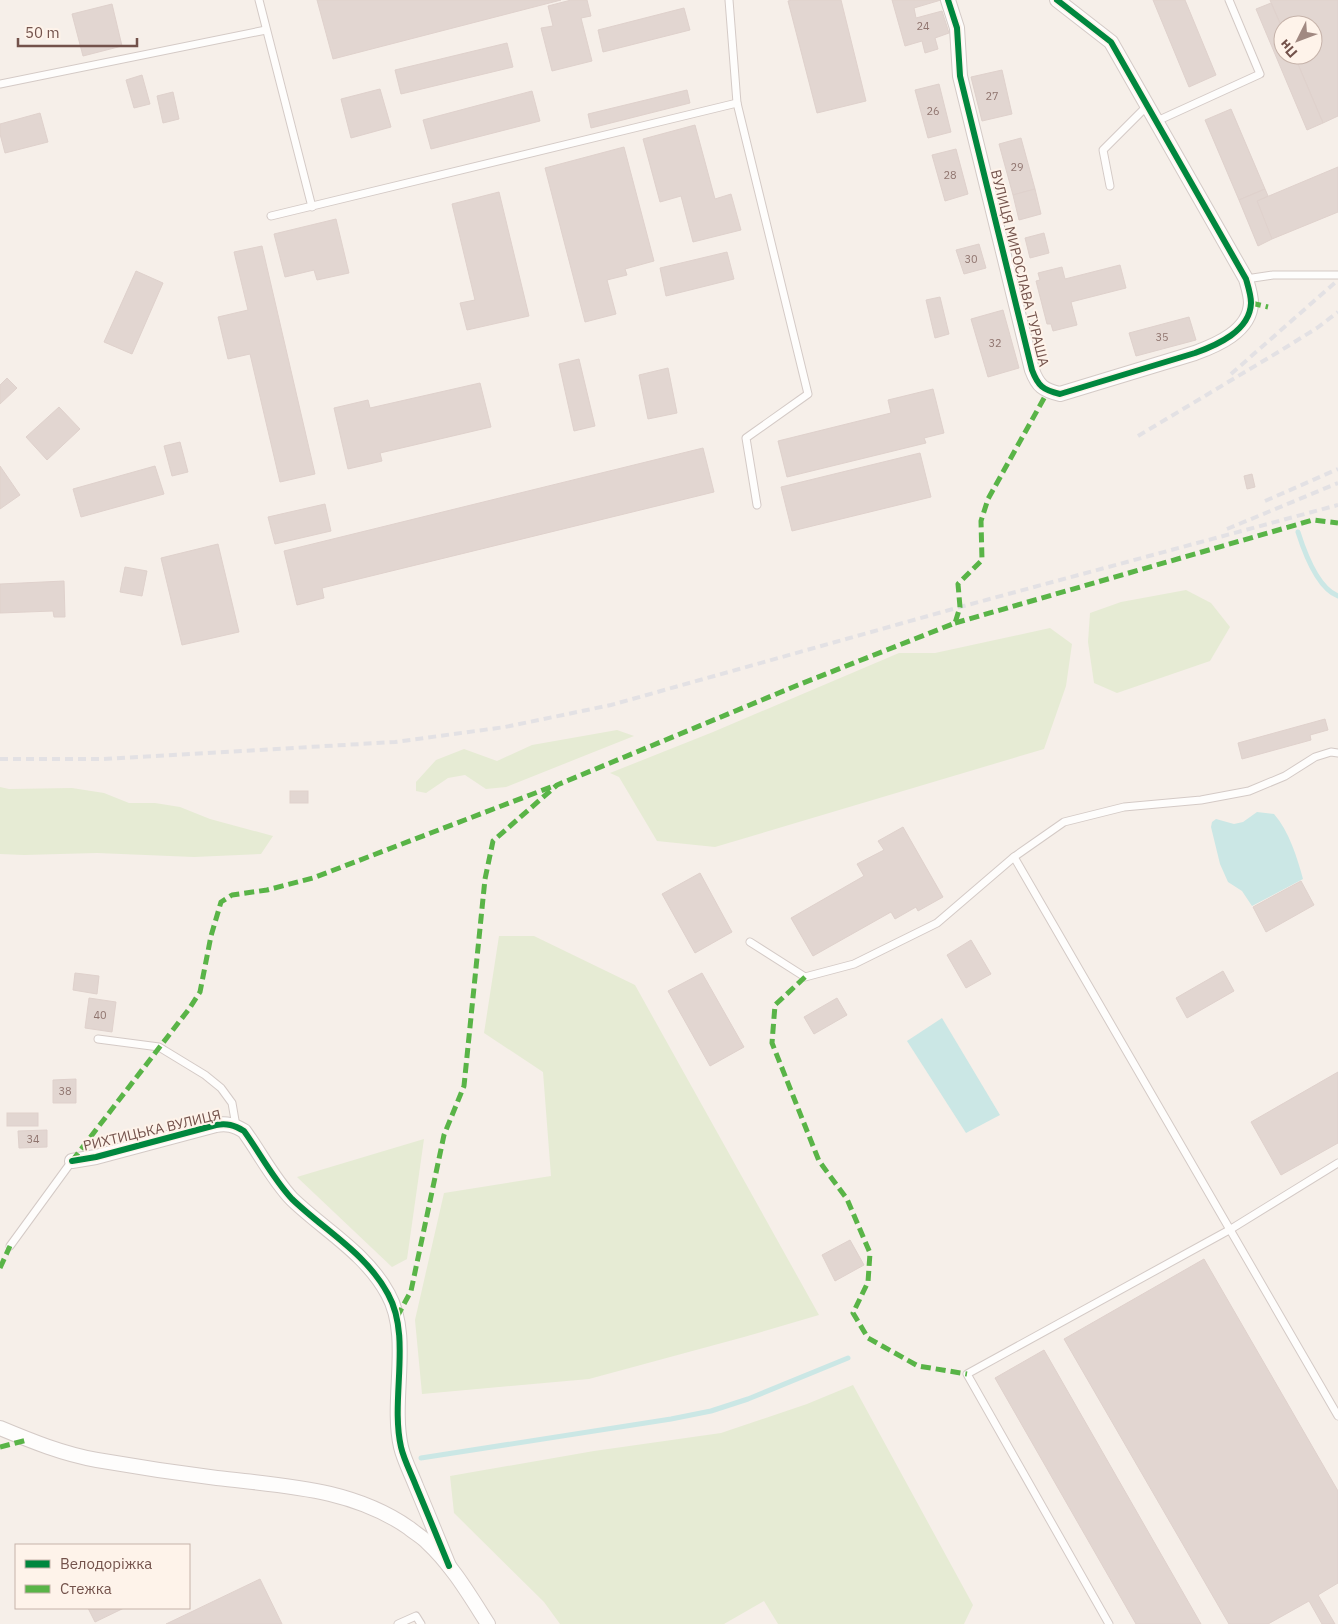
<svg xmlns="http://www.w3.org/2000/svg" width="1338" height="1624" font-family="'IBM Plex Sans',sans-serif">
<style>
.green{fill:#e6ebd4}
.water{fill:#cbe7e5}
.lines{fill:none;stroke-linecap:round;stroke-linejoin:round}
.stream{stroke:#cbe7e5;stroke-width:5}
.building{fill:#e2d6d1;stroke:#dfd1cc}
.service-casing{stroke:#d4cac6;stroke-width:9}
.minor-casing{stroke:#d4cac6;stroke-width:16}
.service{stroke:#fefdfc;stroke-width:7}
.minor{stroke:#fefdfc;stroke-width:14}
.rail{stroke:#e3e1e4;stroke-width:4;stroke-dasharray:8 5;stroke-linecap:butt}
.quiet{stroke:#59b447;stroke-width:5;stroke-dasharray:10 5;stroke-linecap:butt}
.cycleway-casing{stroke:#fef3ea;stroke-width:9}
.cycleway{stroke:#00873e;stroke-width:6}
.labels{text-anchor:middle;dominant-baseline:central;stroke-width:4;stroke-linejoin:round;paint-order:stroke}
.number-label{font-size:11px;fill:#90756f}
.street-label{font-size:14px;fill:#73524b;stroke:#fef3ea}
</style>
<rect width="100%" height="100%" fill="#f6efe9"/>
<g class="green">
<polygon points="1186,590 1211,603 1230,627 1210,661 1117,693 1094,683 1088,642 1090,613 1121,602"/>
<polygon points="1050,628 1072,644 1066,686 1044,749 715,847 657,841 619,777 610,773 713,732 899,653 935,653"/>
<polygon points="617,730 634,736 506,787 486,789 465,775 448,778 426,793 416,791 416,782 436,760 464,749 497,761 532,745"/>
<polygon points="0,787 9,789 72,788 104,793 129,803 155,803 180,807 210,819 273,836 261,854 194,857 97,853 24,855 0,854"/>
<polygon points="499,936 534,936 635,985 819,1315 744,1337 589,1379 422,1394 415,1320 444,1193 551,1176 543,1072 484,1033"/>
<polygon points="424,1139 407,1259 392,1267 297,1177"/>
<polygon points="853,1385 973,1605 964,1624 778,1624 764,1601 724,1624 560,1624 544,1602 454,1513 450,1476 594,1451 721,1433 807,1404"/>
</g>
<g class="water">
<path d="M 1257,812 L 1274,814 C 1289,831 1297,857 1303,879 L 1252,906 L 1242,891 L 1228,882 L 1220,864 L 1211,827 L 1212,822 L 1216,819 L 1234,824 L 1243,822 Z"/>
<polygon points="942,1018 1000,1115 966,1133 907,1041"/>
</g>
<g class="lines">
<g class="stream">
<path d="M 1298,532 C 1304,551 1317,588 1338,596"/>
<polyline points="421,1458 671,1419 711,1411 748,1399 848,1358"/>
</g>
</g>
<g class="building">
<polygon points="317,0 561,0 333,59"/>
<polygon points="571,0 587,0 591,16 581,18 592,61 552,71 541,28 553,26 548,6"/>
<polygon points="792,0 841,0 866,101 817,113 788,1"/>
<polygon points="892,0 941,0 914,8 916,18 942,11 949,33 935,38 938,49 925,53 922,41 905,46"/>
<polygon points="1153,0 1185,0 1216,75 1189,87"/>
<polygon points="1270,0 1338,0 1338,116 1323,123 1294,55 1313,55 1313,25 1283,25 1283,30"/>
<polygon points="1271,3 1283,30 1283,55 1294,55 1323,123 1307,130 1256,9"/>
<polygon points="112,4 122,46 83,56 72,14"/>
<polygon points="684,8 690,30 603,52 598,30"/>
<polygon points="507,43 513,67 401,94 395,70"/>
<polygon points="1002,70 1012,114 982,121 971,77"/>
<polygon points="142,75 150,104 134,108 126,80"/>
<polygon points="939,84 951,132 928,138 915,90"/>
<polygon points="380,89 391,127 351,138 341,99"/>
<polygon points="687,90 690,103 591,128 588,114"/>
<polygon points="532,91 540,121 431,149 423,120"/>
<polygon points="173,92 179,119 163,123 157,96"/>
<polygon points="1231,109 1265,189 1239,200 1205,120"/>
<polygon points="40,113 48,142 5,153 0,134 0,124"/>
<polygon points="695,125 715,199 731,194 741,230 693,242 681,196 660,202 643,139"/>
<polygon points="1021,138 1035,189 1013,195 999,144"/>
<polygon points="624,147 654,261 625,269 627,275 607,280 616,314 585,322 545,168"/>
<polygon points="956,149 968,194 945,201 932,155"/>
<polygon points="1338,167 1338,212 1272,239 1257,201"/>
<polygon points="1035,189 1041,214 1019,220 1013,195"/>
<polygon points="1265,189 1268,196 1257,201 1272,239 1258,246 1239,200"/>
<polygon points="499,192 529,316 467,330 460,303 475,300 452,204"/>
<polygon points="336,219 349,273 317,280 314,270 285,277 274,234"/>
<polygon points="1044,233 1049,253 1030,258 1025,238"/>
<polygon points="979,244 986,268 964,274 956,250"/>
<polygon points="262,246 315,474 280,482 250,354 228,359 218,317 248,310 234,252"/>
<polygon points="727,252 734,279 666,296 660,268"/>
<polygon points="1120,265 1126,288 1071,302 1077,325 1053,331 1051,324 1047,324 1036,281 1040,280 1038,273 1062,267 1065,279"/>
<polygon points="136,271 163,283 132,354 104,342"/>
<polygon points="940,297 949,334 935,338 926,300"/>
<polygon points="1003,310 1019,368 988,377 971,319"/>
<polygon points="1189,317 1196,340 1136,356 1129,333"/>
<polygon points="579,359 595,426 574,431 559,364"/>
<polygon points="668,368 677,413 648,419 639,375"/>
<polygon points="7,378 17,388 0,404 0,385"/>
<polygon points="480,383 491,427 380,453 382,461 348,469 334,408 368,400 370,408"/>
<polygon points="933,389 944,433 924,438 926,443 787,477 778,441 891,413 888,400"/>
<polygon points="59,407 80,429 47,460 26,437"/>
<polygon points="180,442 188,472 172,476 164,446"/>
<polygon points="703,448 714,492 322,588 324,598 297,605 284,551"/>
<polygon points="920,453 931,497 792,531 781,487"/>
<polygon points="0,466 20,495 0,509"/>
<polygon points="155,466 164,494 81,517 73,489"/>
<polygon points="1252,474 1255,487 1247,489 1244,476"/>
<polygon points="325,504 331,531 275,544 268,517"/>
<polygon points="218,544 239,632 182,645 161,558"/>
<polygon points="125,567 147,571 142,596 120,592"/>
<polygon points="64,581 65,617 54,617 53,611 0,613 0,584"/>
<polygon points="1325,719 1328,730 1310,735 1311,740 1242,759 1238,743"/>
<rect x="290" y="791" width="18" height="12"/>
<polygon points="903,827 943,897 918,911 916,907 895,919 891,912 813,956 791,918 864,876 857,864 884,850 878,841"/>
<polygon points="700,873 732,932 695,953 662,894"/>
<polygon points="1301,881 1314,905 1266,932 1253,907"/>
<polygon points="971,940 991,974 966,988 947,955"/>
<polygon points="1223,971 1234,991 1187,1018 1176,998"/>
<polygon points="75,973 99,976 97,994 73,990"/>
<polygon points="702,973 744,1047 710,1066 668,991"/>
<polygon points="89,998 116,1002 112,1032 85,1028"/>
<polygon points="837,998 847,1015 814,1034 804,1017"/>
<polygon points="1338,1072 1338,1143 1281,1175 1251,1122"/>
<polygon points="76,1079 76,1103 53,1103 53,1080"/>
<rect x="7" y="1113" width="31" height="13"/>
<polygon points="47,1130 47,1147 19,1148 18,1131"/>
<polygon points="850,1240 864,1265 835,1281 822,1255"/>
<polygon points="1204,1259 1338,1491 1338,1583 1318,1595 1335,1624 1322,1624 1309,1601 1268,1624 1229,1624 1064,1339"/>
<polygon points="1044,1350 1201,1624 1136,1624 995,1378"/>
<polygon points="260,1579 282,1624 166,1624"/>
<polygon points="88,1608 124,1608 95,1622"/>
</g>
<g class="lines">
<defs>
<g id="service">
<polyline points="259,0 312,207"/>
<polyline points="729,0 737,103 808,394 746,438 757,505"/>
<polyline points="0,84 266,30"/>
<polyline points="1157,121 1260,74 1229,0"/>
<polyline points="1110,186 1103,150 1147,106"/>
<polyline points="271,216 737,103"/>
<polyline points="1246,279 1273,275 1338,275"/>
<polyline points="1338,753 1331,752 1315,757 1285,776 1249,791 1201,800 1124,807 1064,822 1014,857 1338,1416"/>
<polyline points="750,942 805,977 854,964 937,923 1014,857"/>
<polyline points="98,1039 159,1047 205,1075 221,1088 232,1103 236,1126"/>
<polyline points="10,1246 72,1161"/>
<polyline points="398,1624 416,1616 421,1624"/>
<polyline points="1109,1624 967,1374 1231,1229 1338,1163"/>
</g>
<g id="minor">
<path d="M 948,0 L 957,28 L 960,76 L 1032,370 C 1038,386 1043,390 1060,394 L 1195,353 C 1217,345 1250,331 1251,303 C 1251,295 1248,286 1246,279 L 1111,42 L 1057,0"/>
<path d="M 72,1161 L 96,1157 L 216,1125 C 227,1123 234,1125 244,1131 C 260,1153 273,1179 292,1199 C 324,1230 366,1253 388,1294 C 412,1337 390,1399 401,1447 C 404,1460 411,1473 416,1486 C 427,1512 438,1539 449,1566"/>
<path d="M 0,1428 C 31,1441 63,1454 97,1460 C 137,1467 177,1473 217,1478 C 284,1486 352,1488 409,1528 C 415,1533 422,1537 427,1542 C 452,1565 470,1596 488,1624"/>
</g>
</defs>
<use href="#service" class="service-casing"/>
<use href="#minor" class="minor-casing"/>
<use href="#service" class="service"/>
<use href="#minor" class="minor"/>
<g class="rail">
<polyline points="1231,374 1338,280"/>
<polyline points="1138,436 1280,351 1317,328 1338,312"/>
<polyline points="1265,501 1338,469"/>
<polyline points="1227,529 1338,483"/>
<polyline points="0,759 104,759 395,742 505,727 611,705 960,607 1338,505"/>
</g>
<g class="quiet">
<polyline points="1251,303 1268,307"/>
<polyline points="955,623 1313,520 1338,523"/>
<polyline points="805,977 775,1005 772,1043 819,1161 847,1199 870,1253 868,1282 853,1313 868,1338 918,1366 967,1374"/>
<polyline points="72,1161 189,1009 200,992 211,936 221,902 232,895 267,890 313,878 551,787"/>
<polyline points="0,1268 10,1246"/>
<polyline points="397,1317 411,1291 444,1135 464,1086 485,879 493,841 557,785 798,685 955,623 960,607 958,584 982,560 981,521 988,499 1048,391"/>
<polyline points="0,1447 27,1440"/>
</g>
<defs>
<g id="cycleway">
<path d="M 948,0 L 957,28 L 960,76 L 1032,370 C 1038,386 1043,390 1060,394 L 1195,353 C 1217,345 1250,331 1251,303 C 1251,295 1248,286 1246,279 L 1111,42 L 1057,0"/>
<path d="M 72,1161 L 96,1157 L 216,1125 C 227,1123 234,1125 244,1131 C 260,1153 273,1179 292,1199 C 324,1230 366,1253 388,1294 C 412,1337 390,1399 401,1447 C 404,1460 411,1473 416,1486 C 427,1512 438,1539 449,1566"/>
</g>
</defs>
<use href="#cycleway" class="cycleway-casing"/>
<use href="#cycleway" class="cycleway"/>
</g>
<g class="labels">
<g class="number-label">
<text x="923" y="26">24</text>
<text x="992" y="96">27</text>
<text x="933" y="111">26</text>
<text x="1017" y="167">29</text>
<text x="950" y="175">28</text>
<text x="971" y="259">30</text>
<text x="1162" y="337">35</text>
<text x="995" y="343">32</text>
<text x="100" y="1015">40</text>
<text x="65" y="1091">38</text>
<text x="33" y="1139">34</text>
</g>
<g class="street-label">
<text transform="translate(1020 268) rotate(76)">ВУЛИЦЯ МИРОСЛАВА ТУРАША</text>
<text transform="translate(152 1130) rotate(-13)">РИХТИЦЬКА ВУЛИЦЯ</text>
</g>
</g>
<rect x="15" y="1544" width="175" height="65" fill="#fef3ea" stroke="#c6b3aa"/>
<rect x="25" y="1560" width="25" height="8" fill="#00873e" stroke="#c6b3aa"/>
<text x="60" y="1569" font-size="15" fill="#73524b">Велодоріжка</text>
<rect x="25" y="1585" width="25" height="8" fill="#59b447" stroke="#c6b3aa"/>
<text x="60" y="1594" font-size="15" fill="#73524b">Стежка</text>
<g transform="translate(1298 40) rotate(228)"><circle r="24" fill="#fef3ea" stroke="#c6b3aa"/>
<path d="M0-4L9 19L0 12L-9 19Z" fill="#a18982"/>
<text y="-8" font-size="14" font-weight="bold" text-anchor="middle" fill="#73524b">Пн</text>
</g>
<path d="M18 38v8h119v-8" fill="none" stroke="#73524b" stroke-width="2.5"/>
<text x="25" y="38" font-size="15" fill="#73524b" stroke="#fef3ea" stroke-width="4" paint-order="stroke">50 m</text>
</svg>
